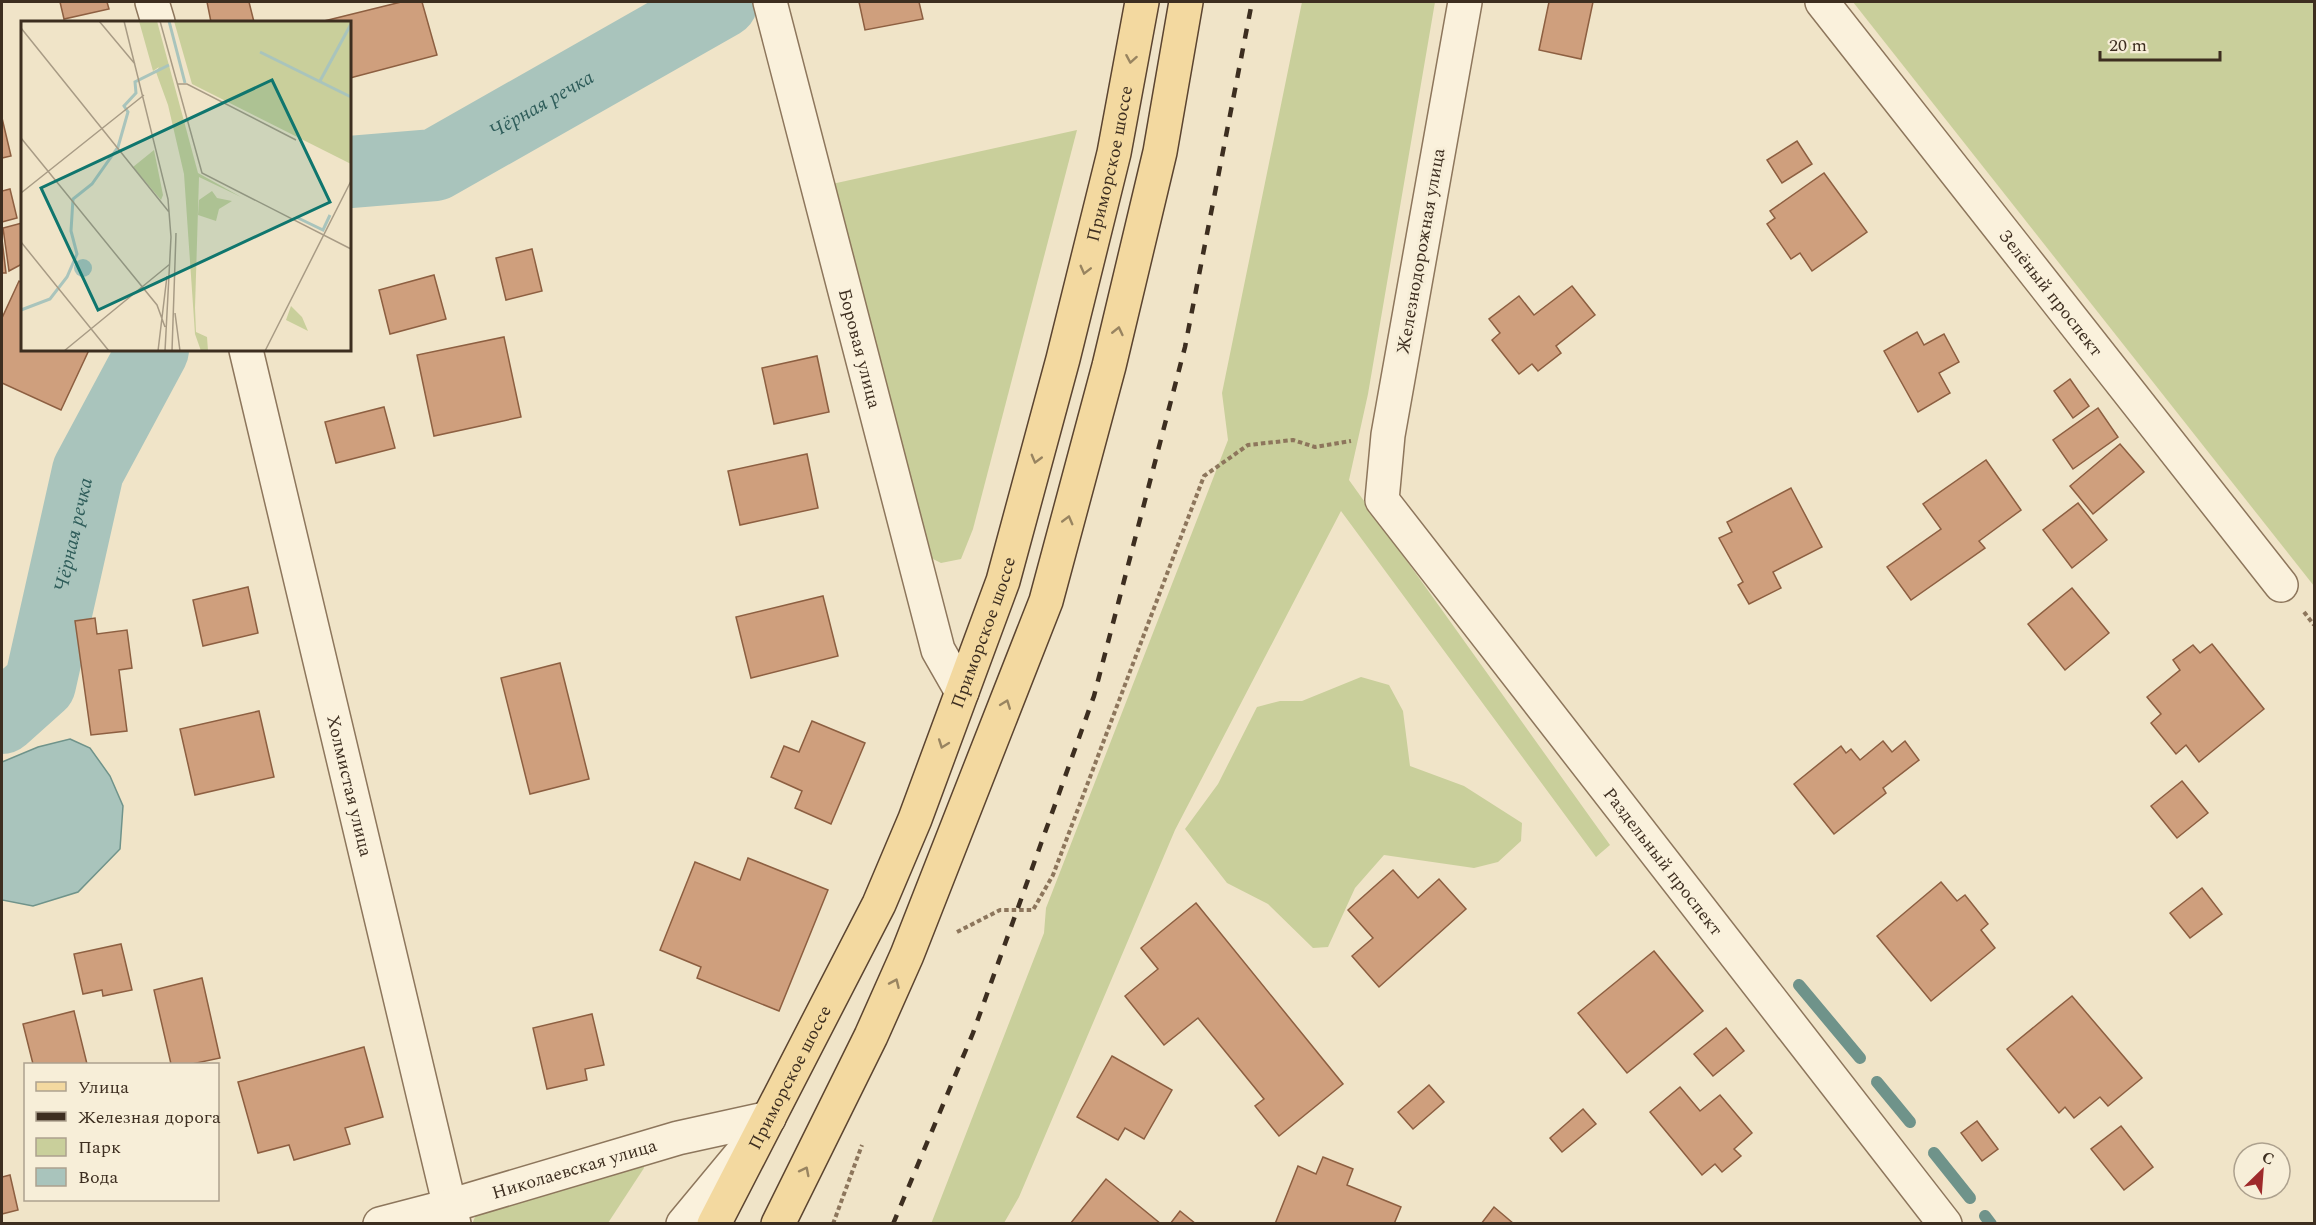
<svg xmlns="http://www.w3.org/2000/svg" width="2316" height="1225" font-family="Spectral,serif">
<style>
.green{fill:#c9cf9b}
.water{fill:#a9c4bc;stroke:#6f938a;stroke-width:1.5}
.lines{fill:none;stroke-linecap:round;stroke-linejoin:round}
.stream{stroke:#6f938a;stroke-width:12}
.river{stroke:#a9c4bc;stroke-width:72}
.building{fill:#cf9f7d;stroke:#8d5f41;stroke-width:1.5}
.minor-casing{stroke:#8d765c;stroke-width:36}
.major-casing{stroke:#5b4430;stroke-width:36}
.path{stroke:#8d765c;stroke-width:4;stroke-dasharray:4.5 3;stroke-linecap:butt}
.minor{stroke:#faf1dc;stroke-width:33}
.major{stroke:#f3d9a0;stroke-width:33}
.rail{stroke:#3d2e20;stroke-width:4.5;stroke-dasharray:10 10;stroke-linecap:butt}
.oneway{stroke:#988460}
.labels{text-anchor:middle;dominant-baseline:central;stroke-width:6;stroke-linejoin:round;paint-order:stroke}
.street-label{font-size:18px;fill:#3d2e20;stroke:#f7eed8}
.water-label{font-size:20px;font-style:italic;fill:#2f5d5a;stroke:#f7eed8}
.inset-river{fill:none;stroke:#a9c4bc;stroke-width:3}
.inset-road{fill:none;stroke:#a89b85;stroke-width:1.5}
.view{fill:#0f766e;fill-opacity:0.15;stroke:#0f766e;stroke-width:3}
.inset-edge{fill:none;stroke:#3d2e20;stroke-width:3}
</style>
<rect width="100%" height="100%" fill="#f0e4c8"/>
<g class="green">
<polygon points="1302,2 1435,2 1368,394 1349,480 1610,845 1596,857 1341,511 1175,830 1019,1197 1004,1223 931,1224 1044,933 1046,908 1228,440 1222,393"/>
<polygon points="1853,2 2314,2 2314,586"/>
<polygon points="1077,130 973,529 961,559 941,563 921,553 832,184"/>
<polygon points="1361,677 1389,685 1403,711 1410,766 1464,786 1522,823 1521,841 1498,862 1474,868 1384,855 1355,888 1328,947 1313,948 1268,904 1227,883 1185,829 1218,784 1257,707 1280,701 1302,701"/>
<polygon points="644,1162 644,1168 608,1223 472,1224 478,1210"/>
</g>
<polygon class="water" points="70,739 90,748 110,776 123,806 120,849 78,892 33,906 2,900 2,762 38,747"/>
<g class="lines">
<g class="stream">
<polyline points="1799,985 1860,1058"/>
<polyline points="1877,1082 1910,1122"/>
<polyline points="1934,1153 1970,1198"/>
<polyline points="1985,1216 1991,1224"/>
</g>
<g class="river">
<path id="s1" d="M 350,172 L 435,165 L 722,2"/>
<path id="s2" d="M 2,718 L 40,684 L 88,471 L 153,350"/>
</g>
</g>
<g class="building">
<polygon points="60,2 107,2 109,9 64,19"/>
<polygon points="207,2 249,2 254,22 211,22"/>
<polygon points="401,2 422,2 437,55 350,78 350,22 320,22"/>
<polygon points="859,2 919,2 923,19 865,30"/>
<polygon points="1549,2 1593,2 1581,59 1539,50"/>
<polygon points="2,118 11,156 2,158"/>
<polygon points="1797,141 1812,164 1782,183 1767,160"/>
<polygon points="1824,173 1867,232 1812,271 1800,253 1791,259 1767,224 1775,218 1770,211"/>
<polygon points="10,189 17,218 2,222 2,191"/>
<polygon points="22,223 22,264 9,271 3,228"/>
<polygon points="2,239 6,273 2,273"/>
<polygon points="532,249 542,291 506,300 496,258"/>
<polygon points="434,275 446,319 390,334 379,290"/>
<polygon points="19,281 22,283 22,350 89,350 61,410 2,383 2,318"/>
<polygon points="1572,286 1595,315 1556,346 1561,353 1538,371 1532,364 1519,374 1492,340 1500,333 1489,319 1519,296 1534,315"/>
<polygon points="1917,332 1924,345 1944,334 1959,362 1939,373 1950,393 1918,412 1884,351"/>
<polygon points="504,337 521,417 434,436 417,355"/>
<polygon points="817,356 829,412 774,424 762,368"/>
<polygon points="2070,379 2089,406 2073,418 2054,391"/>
<polygon points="384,407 395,448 336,463 325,422"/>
<polygon points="2098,408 2118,437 2073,469 2053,440"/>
<polygon points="2120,444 2144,472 2093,514 2070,486"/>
<polygon points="807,454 818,508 740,525 728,471"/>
<polygon points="1986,460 2021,510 1979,541 1985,548 1911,600 1887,567 1941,529 1923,504"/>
<polygon points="1791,488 1822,547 1773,572 1781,588 1749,604 1738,585 1743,582 1719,538 1732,532 1727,522"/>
<polygon points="2078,503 2107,540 2072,568 2043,530"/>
<polygon points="248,587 258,633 203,646 193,600"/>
<polygon points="2072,588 2109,633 2065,670 2028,624"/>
<polygon points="823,596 838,656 751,678 736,617"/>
<polygon points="95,618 97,634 127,630 132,668 119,670 127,731 91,735 75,621"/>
<polygon points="2212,644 2264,709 2199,762 2186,745 2176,754 2151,723 2161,714 2147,697 2180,670 2173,660 2193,645 2200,653"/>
<polygon points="560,663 589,779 530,794 501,678"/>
<polygon points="259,711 274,777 195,795 180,729"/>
<polygon points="812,721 865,743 831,824 795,808 802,791 771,777 784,746 799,752"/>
<polygon points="1883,741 1892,752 1905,741 1919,760 1883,788 1886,793 1834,834 1794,784 1841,746 1846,753 1851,749 1860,760"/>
<polygon points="2182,781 2208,813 2177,838 2151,806"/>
<polygon points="748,858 828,890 779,1011 697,978 701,967 660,950 695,862 740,880"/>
<polygon points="1393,870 1418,898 1439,879 1466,909 1379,987 1352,956 1373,938 1348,910"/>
<polygon points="1941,882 1957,901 1965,895 1988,924 1981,930 1995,948 1931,1001 1877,936"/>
<polygon points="2202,888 2222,914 2190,938 2170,913"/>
<polygon points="1196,903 1343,1084 1279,1136 1255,1106 1264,1099 1198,1018 1164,1045 1125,996 1158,969 1141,948"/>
<polygon points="121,944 132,990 103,996 102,990 83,994 74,954"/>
<polygon points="1654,951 1703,1011 1627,1073 1578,1013"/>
<polygon points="202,978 220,1058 192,1064 171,1064 154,990"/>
<polygon points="2072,996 2142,1078 2108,1106 2100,1097 2074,1118 2065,1107 2059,1113 2007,1049"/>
<polygon points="74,1011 87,1064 33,1064 23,1024"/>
<polygon points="592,1014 604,1065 585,1069 587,1080 547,1089 533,1028"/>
<polygon points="1726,1028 1744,1051 1713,1076 1694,1054"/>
<polygon points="364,1047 383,1117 345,1128 350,1144 294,1160 289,1145 258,1153 238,1082"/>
<polygon points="1112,1056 1172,1090 1144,1139 1125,1128 1118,1140 1077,1117"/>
<polygon points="1429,1085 1444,1102 1413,1129 1398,1112"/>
<polygon points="1680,1087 1700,1111 1720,1095 1752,1133 1734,1149 1741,1156 1722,1172 1715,1164 1702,1175 1650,1112"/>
<polygon points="1583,1109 1596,1124 1562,1152 1550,1138"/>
<polygon points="1977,1121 1998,1149 1982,1161 1961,1133"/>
<polygon points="2121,1126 2153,1167 2124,1190 2091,1149"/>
<polygon points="1323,1157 1353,1169 1347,1185 1401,1207 1394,1224 1275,1224 1298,1166 1316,1174"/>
<polygon points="10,1175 18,1210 2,1214 2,1177"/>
<polygon points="1106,1179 1161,1224 1070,1224"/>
<polygon points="1494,1207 1514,1224 1481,1224"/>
<polygon points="1180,1211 1196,1224 1170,1224"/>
</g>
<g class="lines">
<defs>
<g id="minor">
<polyline points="152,2 158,22"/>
<path id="s3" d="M 770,2 L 938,650 L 962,692"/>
<path id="s4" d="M 1465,2 L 1388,435 L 1382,500 L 1945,1224"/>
<path id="s5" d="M 1822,2 L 2281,585"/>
<path id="s6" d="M 246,350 L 454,1224"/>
<path id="s7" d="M 380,1224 L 449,1206 L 678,1138 L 769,1118"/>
<polyline points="683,1224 746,1148"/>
</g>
<g id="major">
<path id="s8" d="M 714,1224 L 879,904 L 915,819 L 1003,581 L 1063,359 L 1114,153 L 1142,2"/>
<polyline points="778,1224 871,1036 907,955 1046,601 1109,366 1160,152 1186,2"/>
</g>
</defs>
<use href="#minor" class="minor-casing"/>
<use href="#major" class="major-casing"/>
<g class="path">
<polyline points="2304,612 2314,625"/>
<polyline points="957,932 1000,910 1033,910 1053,875 1204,476 1248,445 1293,440 1315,447 1351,441"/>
<polyline points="833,1224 862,1145"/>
</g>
<use href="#minor" class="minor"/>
<use href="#major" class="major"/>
<polyline class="rail" points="893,1224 973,1033 1094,696 1185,347 1252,2"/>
</g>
<defs><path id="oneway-chevron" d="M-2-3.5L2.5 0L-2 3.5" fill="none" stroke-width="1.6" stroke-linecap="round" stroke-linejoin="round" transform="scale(1.5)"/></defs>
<g class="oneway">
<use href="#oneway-chevron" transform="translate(1131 59) rotate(100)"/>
<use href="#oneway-chevron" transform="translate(1085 270) rotate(104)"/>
<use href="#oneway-chevron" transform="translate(1118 331) rotate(-77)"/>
<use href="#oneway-chevron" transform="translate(1036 459) rotate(105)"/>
<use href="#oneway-chevron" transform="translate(1068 520) rotate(-75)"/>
<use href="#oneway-chevron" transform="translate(1006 704) rotate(-69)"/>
<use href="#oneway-chevron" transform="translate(943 744) rotate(110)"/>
<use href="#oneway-chevron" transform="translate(895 983) rotate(-66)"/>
<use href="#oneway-chevron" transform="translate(805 1171) rotate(-63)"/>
</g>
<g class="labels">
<g class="street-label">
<text stroke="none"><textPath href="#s8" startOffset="1137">Приморское шоссе</textPath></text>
<text transform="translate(1421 251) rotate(-80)">Железнодорожная улица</text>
<text stroke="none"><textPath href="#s5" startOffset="370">Зелёный проспект</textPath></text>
<text stroke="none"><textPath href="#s3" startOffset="358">Боровая улица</textPath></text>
<text stroke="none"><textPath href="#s8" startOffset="651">Приморское шоссе</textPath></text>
<text stroke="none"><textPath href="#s6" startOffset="448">Холмистая улица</textPath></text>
<text stroke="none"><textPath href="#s4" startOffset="963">Раздельный проспект</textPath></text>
<text stroke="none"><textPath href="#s8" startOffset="165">Приморское шоссе</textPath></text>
<text stroke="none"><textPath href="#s7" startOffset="202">Николаевская улица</textPath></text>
</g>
<g class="water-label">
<text stroke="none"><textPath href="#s1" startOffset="208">Чёрная речка</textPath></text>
<text stroke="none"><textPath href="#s2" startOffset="204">Чёрная речка</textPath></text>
</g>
</g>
<g transform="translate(21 21)">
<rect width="330" height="330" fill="#f0e4c8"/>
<path d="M 118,0 L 136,0 L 177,152 L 220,176 L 178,156 L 174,287 L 175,311 L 186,316 L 187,330 L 180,330 L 174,313 L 163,153 L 147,84 L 135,51 L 138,46 L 132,50 ZM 153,0 L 330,0 L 330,143 L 171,63 ZM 133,129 L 142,174 L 140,179 L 112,146 ZM 191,170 L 196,177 L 211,180 L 198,188 L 195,200 L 177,194 L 178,179 ZM 270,285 L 281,296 L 287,310 L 265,299 Z" fill="#c9cf9b"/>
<path d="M53 247a9 9 0 1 1 18 0a9 9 0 1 1-18 0Z" fill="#a9c4bc"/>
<path class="inset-river" d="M 148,0 L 164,62M 239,31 L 330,76M 299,60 L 330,3M 275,196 L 302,209 L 309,194M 0,289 L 29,278 L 46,256 L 56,233 L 50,210 L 52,178 L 71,163 L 97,126 L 107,91 L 103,85 L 115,72 L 114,61 L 148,44"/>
<path class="inset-road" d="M 78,0 L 114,43M 103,0 L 147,178 L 150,216 L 144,330M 139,0 L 181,152 L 330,228M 0,7 L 148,191M 157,63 L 166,63 L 275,119M 0,117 L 136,284 L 144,306M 0,172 L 123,74M 0,221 L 88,330M 154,292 L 159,330M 43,330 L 149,243M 137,330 L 146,255M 151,330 L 155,212M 244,330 L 330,160"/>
<path class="view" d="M 251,59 L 309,181 L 77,289 L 20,167 Z"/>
<rect width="330" height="330" class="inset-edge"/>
</g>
<rect width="2316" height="1225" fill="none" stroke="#3d2e20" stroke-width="6"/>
<rect x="24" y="1063" width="195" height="138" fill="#f7eed8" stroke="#ada18e" stroke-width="1.5"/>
<rect x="36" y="1082" width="30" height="9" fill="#f3d9a0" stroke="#ada18e" stroke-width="1.5"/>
<text x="78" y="1093" font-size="18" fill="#3d2e20">Улица</text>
<rect x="36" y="1112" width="30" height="9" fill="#3d2e20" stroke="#ada18e" stroke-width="1.5"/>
<text x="78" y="1123" font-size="18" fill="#3d2e20">Железная дорога</text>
<rect x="36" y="1138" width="30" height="18" fill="#c9cf9b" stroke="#ada18e" stroke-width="1.5"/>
<text x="78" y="1153" font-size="18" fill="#3d2e20">Парк</text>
<rect x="36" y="1168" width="30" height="18" fill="#a9c4bc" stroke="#ada18e" stroke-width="1.5"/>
<text x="78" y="1183" font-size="18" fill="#3d2e20">Вода</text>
<g transform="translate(2262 1171) rotate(25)"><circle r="28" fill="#f7eed8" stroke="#ada18e" stroke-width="1.5"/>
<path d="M0-4.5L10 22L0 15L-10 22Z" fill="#9e2a2b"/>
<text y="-9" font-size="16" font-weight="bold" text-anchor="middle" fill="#3d2e20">С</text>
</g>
<path d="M2100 51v9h120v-9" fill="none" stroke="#3d2e20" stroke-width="3"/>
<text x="2109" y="51" font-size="18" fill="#3d2e20" stroke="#f7eed8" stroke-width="4.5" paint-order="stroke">20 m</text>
</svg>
